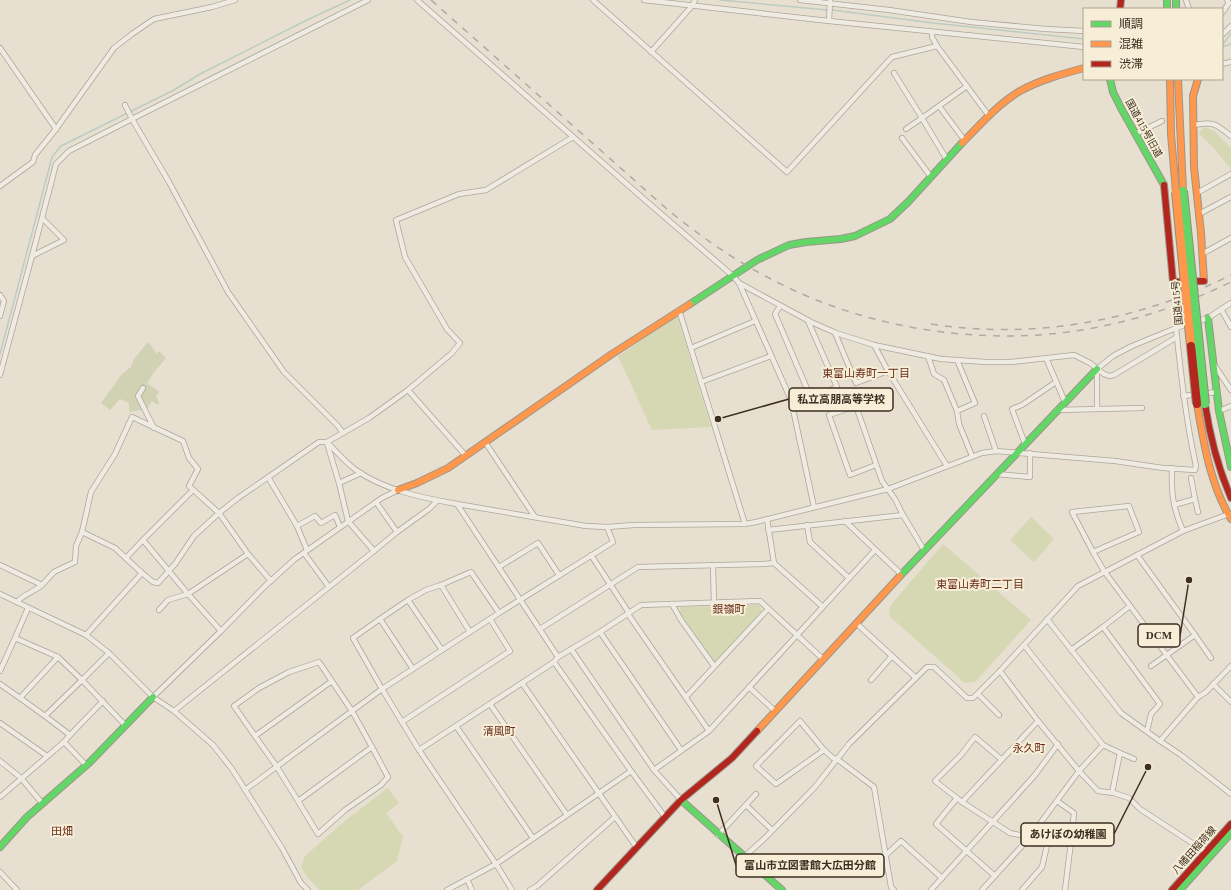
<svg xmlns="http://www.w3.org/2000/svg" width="1231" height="890" font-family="'Times New Roman','Noto Sans JP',serif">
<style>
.green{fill:#d6d7b3}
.cemetery{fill:#d1d1b3}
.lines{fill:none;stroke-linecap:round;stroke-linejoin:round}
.stream{stroke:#bcccc2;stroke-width:1.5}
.street-casing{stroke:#ada599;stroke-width:6}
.fast-casing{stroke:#9c958a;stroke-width:8}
.slow-casing{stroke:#9c958a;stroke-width:8}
.jam-casing{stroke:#9c958a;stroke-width:8}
.street{stroke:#efebe3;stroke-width:4.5}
.fast{stroke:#63d668;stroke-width:6}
.slow{stroke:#ff974d;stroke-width:6}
.jam{stroke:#b3261e;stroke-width:6}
.rail{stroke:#afaaa2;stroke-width:1.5;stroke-dasharray:7 7;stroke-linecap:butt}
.fast-bridge-casing{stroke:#928b80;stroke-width:10;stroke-linecap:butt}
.slow-bridge-casing{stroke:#928b80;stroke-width:10;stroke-linecap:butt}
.jam-bridge-casing{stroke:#928b80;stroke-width:10;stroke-linecap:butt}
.fast-bridge{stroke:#63d668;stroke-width:8}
.slow-bridge{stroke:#ff974d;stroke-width:8}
.jam-bridge{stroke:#b3261e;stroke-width:8}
.labels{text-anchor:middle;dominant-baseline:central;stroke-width:4;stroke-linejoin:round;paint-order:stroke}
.street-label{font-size:10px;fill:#3d2e20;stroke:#f7eed8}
.neighbourhood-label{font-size:11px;fill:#6b2e1e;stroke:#f7eed8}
.leader{fill:none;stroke:#3d2e20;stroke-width:1.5}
.callout-dot{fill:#3d2e20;stroke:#f7eed8;stroke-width:1.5}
.callout{fill:#f7eed8;stroke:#3d2e20;stroke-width:1.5}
.callout-label{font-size:11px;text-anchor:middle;font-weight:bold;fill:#3d2e20}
</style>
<rect width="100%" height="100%" fill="#e7e0d1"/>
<g class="green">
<polygon points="1205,127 1214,131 1231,148 1231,169 1213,147 1198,133"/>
<polygon points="675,318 678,318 711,427 652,430 618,356"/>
<polygon points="1031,517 1054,539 1034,562 1010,540"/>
<polygon points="943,544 1031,620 975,682 965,683 889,616 890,606"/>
<polygon points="760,605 762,612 715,663 679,611 681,607"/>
<polygon points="388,788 399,803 386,813 403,837 397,861 358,890 320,890 307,877 301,867 305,856 346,820"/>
</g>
<polygon class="cemetery" points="148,342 157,354 159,351 166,358 154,372 147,383 159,392 156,396 159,403 158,405 152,401 147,409 129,412 129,403 120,399 110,410 101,403 122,374 131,367 134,359"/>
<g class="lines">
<g class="stream">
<polyline points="720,0 828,10"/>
<polyline points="832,10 933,23 1084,39"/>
<polyline points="1222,46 1231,33"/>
<polyline points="1222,47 1231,44"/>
<polyline points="0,354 52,157 61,146 174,90 200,74 307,20 350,0"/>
</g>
<defs>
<g id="street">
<polyline points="417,0 645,200 733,276 739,283 791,400 814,507"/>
<polyline points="593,0 787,172 892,57 937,46 989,116"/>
<polyline points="644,0 829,21 1084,47"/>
<polyline points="800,0 889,10 971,22 1046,29 1084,31"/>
<polyline points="1186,0 1189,9"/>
<polyline points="1222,13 1229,3 1227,0"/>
<polyline points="829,21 830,1"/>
<polyline points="932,32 932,37 937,46"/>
<polyline points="1222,35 1231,26"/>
<polyline points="0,48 56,129 114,48 132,34 154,19 212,7 235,0"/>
<polyline points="651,52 692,6 695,0"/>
<polyline points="1222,64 1231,62"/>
<polyline points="894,73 922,118 939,106 965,141"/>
<polyline points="125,105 132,119 368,0"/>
<polyline points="939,106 967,86"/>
<path d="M 1194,125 C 1213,121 1216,124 1231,136"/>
<polyline points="906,129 922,118 947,160"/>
<polyline points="1135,134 1162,121"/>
<polyline points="902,138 931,177"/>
<polyline points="0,186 33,162 35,155 56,129"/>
<polyline points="1197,193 1231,174"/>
<polyline points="1199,214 1231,197"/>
<polyline points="42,218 32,256 64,240 42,218 56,164 69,151 132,119 169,182 228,292 284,372 338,426 343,433 327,442 319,442 238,498 219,513 194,536 175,564 158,583 153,582 142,573 86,635"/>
<polyline points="1202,254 1231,238"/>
<polyline points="739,283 811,322 836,333 874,345 941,359 986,362 1011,362 1074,355 1090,363 1104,374 1109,376 1114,375 1177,337"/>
<polyline points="0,295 4,301 0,316"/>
<polyline points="780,306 775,314 811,398 837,387 808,321"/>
<polyline points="1221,309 1231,327"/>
<polyline points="679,310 745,524"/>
<polyline points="835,333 856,383 888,371"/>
<polyline points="874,345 888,371 947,466"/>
<polyline points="691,348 755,321"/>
<polyline points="928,356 934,374 944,380 957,411 959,424 972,456"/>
<polyline points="1046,358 1065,402"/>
<polyline points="1215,366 1231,390"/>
<polyline points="1097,369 1113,356 1132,346 1176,328 1208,318 1231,303"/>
<polyline points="1097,369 1097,409"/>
<polyline points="0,375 32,256"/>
<polyline points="701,382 771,356"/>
<polyline points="143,388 138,396 154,428"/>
<polyline points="408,390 452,353 460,343 447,329 405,257 396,220 459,194 486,190 573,137"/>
<polyline points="1183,396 1217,392"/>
<polyline points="856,406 867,403"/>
<polyline points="1057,410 1142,408"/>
<polyline points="957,411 975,403 957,360"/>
<polyline points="1219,411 1231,406"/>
<polyline points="984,416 996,451"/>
<polyline points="343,433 369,418 408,390 466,456"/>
<path d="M 327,442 C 336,451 345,462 356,470 C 384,490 423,498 457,504 L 586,526 L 607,527 L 634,525 L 745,524 L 756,522 L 888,489 L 982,453 L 996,451 L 1115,461 L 1163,468 L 1195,470 L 1196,466 C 1186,421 1181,375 1176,328"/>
<polyline points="485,442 535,517"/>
<polyline points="327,443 339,483"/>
<polyline points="1025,444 1012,409 1022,405 1056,382"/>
<polyline points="876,465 850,475 829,415 856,406 882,481 895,499 903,515 924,550"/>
<path d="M 1172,468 C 1171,493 1173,508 1183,531"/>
<polyline points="361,473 339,483 348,521 374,551"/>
<polyline points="997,474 1030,477 1030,453"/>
<polyline points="268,477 297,526"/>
<polyline points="1191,478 1195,499"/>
<polyline points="376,502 397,532"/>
<polyline points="457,504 558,657"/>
<polyline points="1174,505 1195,499 1198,512"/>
<polygon points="1129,506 1139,532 1093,552 1072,512"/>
<polyline points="767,519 774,563 823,607"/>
<polyline points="845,521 901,574"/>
<polyline points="807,525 810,542 849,578"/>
<polyline points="768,530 903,515"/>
<polyline points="143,540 193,490"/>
<polyline points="307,550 297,526 315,516 321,523 335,515 340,527"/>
<polyline points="1093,552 1104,571 1198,697"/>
<polyline points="304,553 329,587"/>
<polyline points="591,555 629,613"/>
<polyline points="1137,555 1195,635"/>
<polyline points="126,558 143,540 188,594 221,631"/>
<polyline points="0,565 42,585 54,572 75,562 76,546 82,532"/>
<polyline points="713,565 714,603"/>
<polyline points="499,567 538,543 559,575"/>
<polyline points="142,573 115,548 82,532 91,492 115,454 132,417 183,441 189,458 198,469 189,486 219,513 248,554"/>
<polyline points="441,585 471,572 499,613"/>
<polyline points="0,594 86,635 109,653 153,697 174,711 213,745 232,769 282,848 301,883 308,890"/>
<polyline points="408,600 426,590 441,585 470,632"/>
<path d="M 17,602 C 24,594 34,592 42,585"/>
<polyline points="672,604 681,620 714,666"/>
<polyline points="1130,606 1103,627 1160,704 1151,714 1147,731"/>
<polyline points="28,608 15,638 58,657"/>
<polyline points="159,610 168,600 188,594 248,554 271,581"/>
<polyline points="628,614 709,731"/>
<polyline points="380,619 408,600 442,650"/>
<polyline points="1047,619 1121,713 1160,741"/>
<polyline points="856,623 916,678"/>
<polyline points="540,629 638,567 763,564 774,563"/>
<polyline points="600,632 681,750"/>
<polyline points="571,649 654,770 681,800"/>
<polyline points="1071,650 1103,627"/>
<polyline points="109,653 82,680 125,725"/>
<polyline points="554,662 631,771"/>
<polyline points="1151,666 1195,635 1211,658"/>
<polyline points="1231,666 1206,692 1198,697 1160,741 1181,755 1231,794"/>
<polyline points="0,671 15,638"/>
<polyline points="1000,671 1038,721 1079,771 1098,791 1114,793 1129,798 1140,809 1206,852"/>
<polyline points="871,680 892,656"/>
<polyline points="332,681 255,736 234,706 259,688 289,672 319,662 352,711 382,689 353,638 380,619 413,669"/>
<polyline points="522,683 637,848"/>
<polyline points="0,684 20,698"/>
<polyline points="1213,684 1231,702"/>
<polyline points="749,687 775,711"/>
<polyline points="978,694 999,715"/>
<polyline points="153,697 221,631 265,586 295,559 382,498 398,490"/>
<polyline points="686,697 768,609"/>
<polyline points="490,704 567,815"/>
<polyline points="174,711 374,551 397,532 429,509 437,501"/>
<polyline points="45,716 20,698 58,657 82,680 45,716 70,735 103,701"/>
<polygon points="800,721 824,750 776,784 756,766"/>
<polyline points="402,722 510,651 490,619"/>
<polyline points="0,723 47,756"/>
<polyline points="456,726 533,838"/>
<polyline points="70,735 64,742 86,765"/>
<polyline points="255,736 277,767 298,801 372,747 388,777 381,785 345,810 318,834 298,801"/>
<polyline points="1103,745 1120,753"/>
<polyline points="419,750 522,683 554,662 558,657 600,632 641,605 760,601 823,659"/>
<polyline points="824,750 833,758 837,759 874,787 891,887 894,890"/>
<polyline points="1001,759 975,737 961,755 935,781 962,802 1010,833 1048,841 1042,867 1022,890"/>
<polyline points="0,761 21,778 42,803"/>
<polyline points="654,770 709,731 875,550"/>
<polyline points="245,790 352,711 372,747"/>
<polyline points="1112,793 1120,753 1134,759"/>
<polyline points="0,797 64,742"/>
<polyline points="957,798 936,824 995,876"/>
<polyline points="1057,801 1074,813 1071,842"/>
<polyline points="962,802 1038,721"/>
<polyline points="746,805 772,830"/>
<polyline points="718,835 756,794"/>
<polyline points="1048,841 1071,842 1065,890"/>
<polyline points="886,855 901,841 942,878"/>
<polyline points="744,857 764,839 815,787 849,744 927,667 934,667 967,698 973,698 1000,671 1078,586 1183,531 1229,514"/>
<polyline points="0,872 17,890"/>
<polyline points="467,879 472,890"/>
<polyline points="447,890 496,864 631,771 665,817"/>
<polyline points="512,890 496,864 419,750 382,689 499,613 613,542 607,527"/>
<polyline points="530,890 537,886 615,817"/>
<polyline points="931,890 1035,775 1058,744"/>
<polyline points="982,890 1030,837 1079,771 1103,745 1024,645"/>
</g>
<g id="fast">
<polyline points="1167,0 1167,9"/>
<polyline points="1176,0 1176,9"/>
<polyline points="1110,79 1113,92 1121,108 1164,185"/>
<polyline points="690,304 757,260 789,245 806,242 841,239 855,236 890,219 908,202 962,143"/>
<polyline points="1208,318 1219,411 1231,467"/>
<polyline points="900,576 1097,369"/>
<polyline points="681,800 782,890"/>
<polyline points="0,847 27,817 89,763 153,697"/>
<polyline points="1180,890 1231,833"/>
</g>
<g id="slow">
<polyline points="1170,79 1171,134 1176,192"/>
<polyline points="1178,79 1183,191"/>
<polyline points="1198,79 1193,96 1194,167 1201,233 1204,281"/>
<path d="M 962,143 C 980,125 998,104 1020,91 C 1040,80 1062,74 1084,68"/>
<path d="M 1197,404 C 1204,444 1210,484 1231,519"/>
<polyline points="398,490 417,483 448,468 612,354 690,304"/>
<polyline points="757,731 900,576"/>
</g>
<g id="jam">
<polyline points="1120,9 1121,0"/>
<polyline points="1164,185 1173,282 1204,281"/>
<path d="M 1205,404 C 1210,437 1218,468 1231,498"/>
<polyline points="597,890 681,800 732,758 757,731"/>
<polyline points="1172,890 1231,824"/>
</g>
</defs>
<use href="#street" class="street-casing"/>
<use href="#fast" class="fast-casing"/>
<use href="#slow" class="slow-casing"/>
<use href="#jam" class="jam-casing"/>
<use href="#street" class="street"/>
<use href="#fast" class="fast"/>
<use href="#slow" class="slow"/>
<use href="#jam" class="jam"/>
<g class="rail">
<path d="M 431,0 L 668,210 C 700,236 734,260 771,279 C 814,302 862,318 910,327 C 1024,348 1127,332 1231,282"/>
<path d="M 931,324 C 1034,340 1138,321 1231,275"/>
</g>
<defs>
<polyline id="fast-bridge" points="1183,191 1205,404"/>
<polyline id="slow-bridge" points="1176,192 1191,346"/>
<polyline id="jam-bridge" points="1191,346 1197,404"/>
</defs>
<use href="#fast-bridge" class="fast-bridge-casing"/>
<use href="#slow-bridge" class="slow-bridge-casing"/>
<use href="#jam-bridge" class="jam-bridge-casing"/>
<use href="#fast-bridge" class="fast-bridge"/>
<use href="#slow-bridge" class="slow-bridge"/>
<use href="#jam-bridge" class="jam-bridge"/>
</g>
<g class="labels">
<g class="street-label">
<text transform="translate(1144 128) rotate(61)">国道415号旧道</text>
<text transform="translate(1177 303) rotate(-95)">国道415号</text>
<text transform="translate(1194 850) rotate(-48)">八幡田稲荷線</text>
</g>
<g class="neighbourhood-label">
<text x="866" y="373">東富山寿町一丁目</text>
<text x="980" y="584">東富山寿町二丁目</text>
<text x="729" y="609">銀嶺町</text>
<text x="499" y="731">清風町</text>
<text x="1029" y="748">永久町</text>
<text x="62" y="831">田畑</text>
</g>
</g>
<path class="leader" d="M718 419L789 399M1189 580L1180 636M1148 767L1114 834M716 800L736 865"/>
<g class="callout-dot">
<circle cx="718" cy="419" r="4"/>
<circle cx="1189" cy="580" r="4"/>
<circle cx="1148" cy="767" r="4"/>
<circle cx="716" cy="800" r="4"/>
</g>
<g class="callout">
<rect x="789" y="388" width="104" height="23" rx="4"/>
<rect x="1138" y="624" width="42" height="23" rx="4"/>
<rect x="1021" y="823" width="93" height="23" rx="4"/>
<rect x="736" y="854" width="148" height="23" rx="4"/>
</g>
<g class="callout-label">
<text x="841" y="403">私立高朋高等学校</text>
<text x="1159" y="639">DCM</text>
<text x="1068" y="838">あけぼの幼稚園</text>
<text x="810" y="869">富山市立図書館大広田分館</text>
</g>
<rect x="1083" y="8" width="140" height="72" fill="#f7eed8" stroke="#ada18e"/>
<rect x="1091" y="21" width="20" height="6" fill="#63d668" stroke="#ada18e"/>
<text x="1119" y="28" font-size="12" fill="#3d2e20">順調</text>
<rect x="1091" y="41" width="20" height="6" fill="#ff974d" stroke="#ada18e"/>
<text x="1119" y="48" font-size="12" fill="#3d2e20">混雑</text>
<rect x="1091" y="61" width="20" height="6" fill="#b3261e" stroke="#ada18e"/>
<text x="1119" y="68" font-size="12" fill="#3d2e20">渋滞</text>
</svg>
